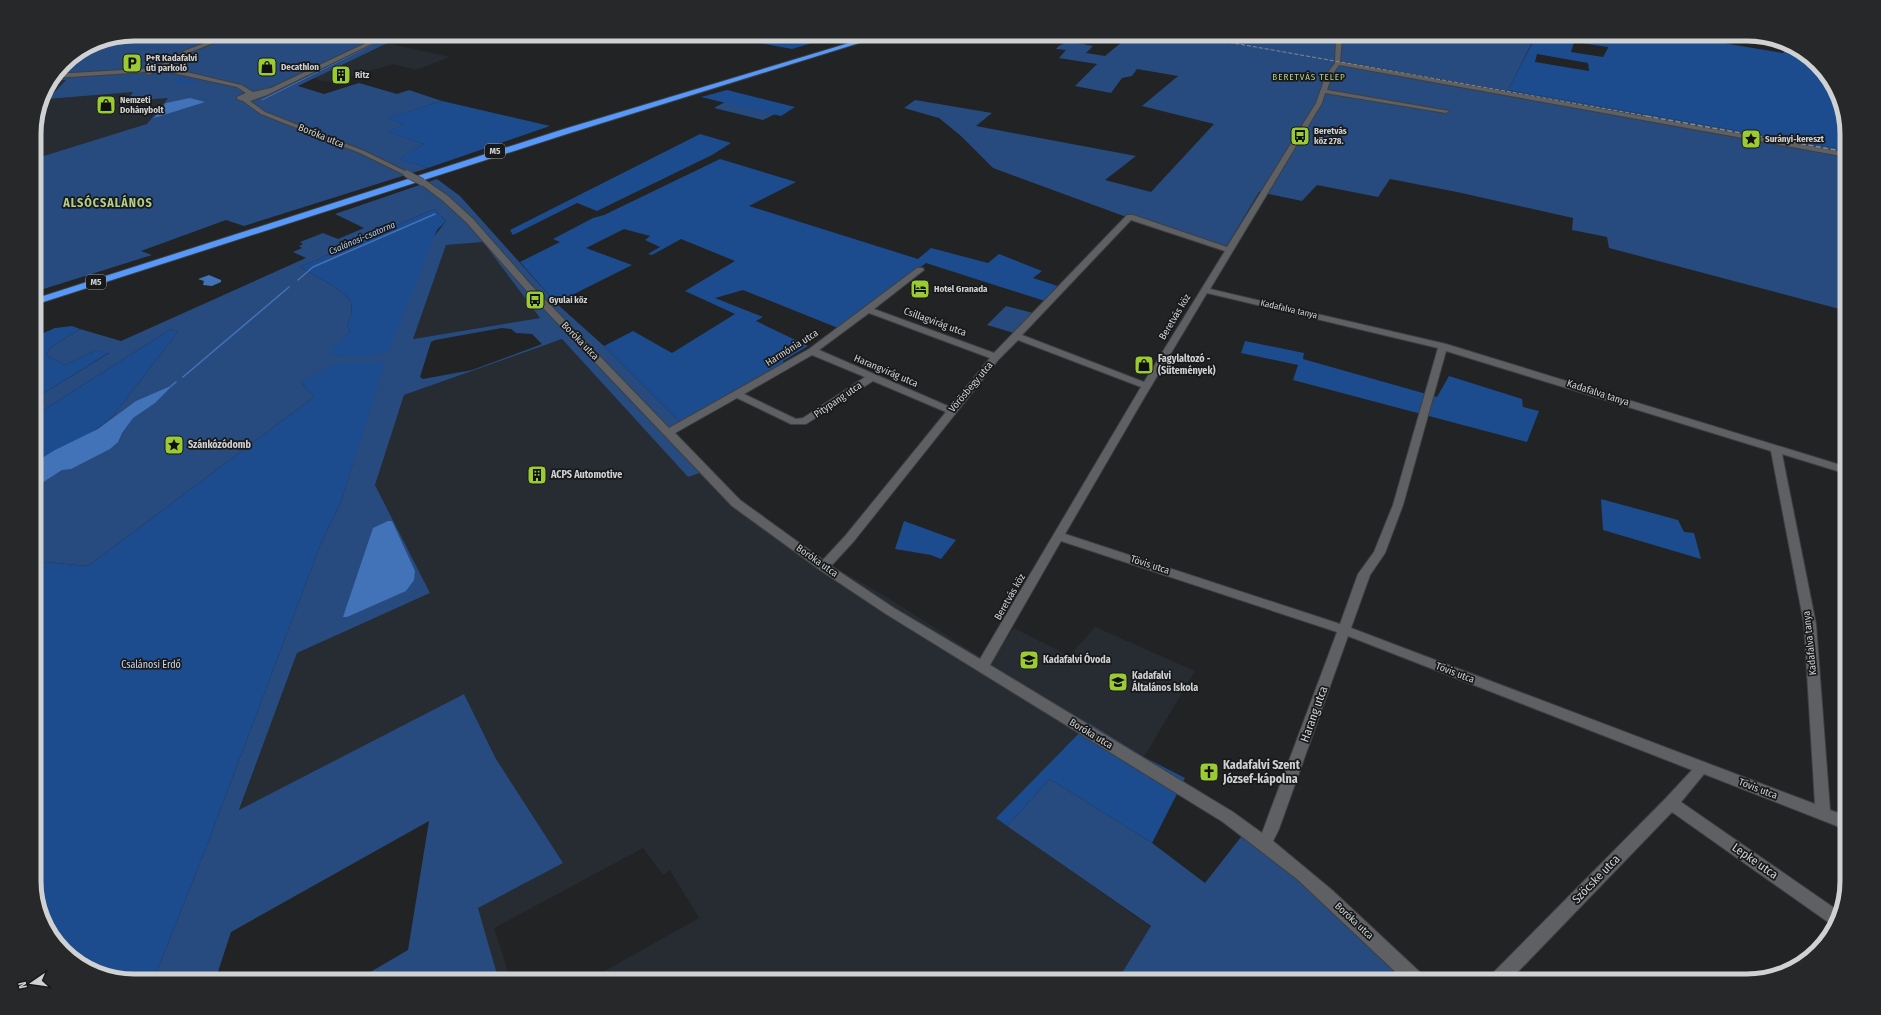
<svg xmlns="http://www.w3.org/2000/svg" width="1881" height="1015" font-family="'Fira Sans Condensed',sans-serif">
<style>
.built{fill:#272c33}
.green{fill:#274b7e;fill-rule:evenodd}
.forest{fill:#1d4c8e;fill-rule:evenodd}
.water{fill:#4272b8}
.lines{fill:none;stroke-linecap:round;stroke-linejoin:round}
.stream-far1{stroke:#4272b8;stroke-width:1}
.stream{stroke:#4272b8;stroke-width:1.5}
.minor-casing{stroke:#3e3f41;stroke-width:2}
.highway-casing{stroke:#3e3f41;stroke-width:2}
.minor{fill:#5e6063;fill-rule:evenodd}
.highway{fill:#5699fa;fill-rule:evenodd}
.rail-far1{stroke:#858789;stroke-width:1;stroke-dasharray:4 2;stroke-linecap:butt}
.rail{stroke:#858789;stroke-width:1.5;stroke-dasharray:5 2.5;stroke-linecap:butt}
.minor-bridge-casing{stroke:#3e3f41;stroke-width:8;stroke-linecap:butt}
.minor-bridge{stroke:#5e6063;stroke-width:7}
.labels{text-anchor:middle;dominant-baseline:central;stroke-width:3.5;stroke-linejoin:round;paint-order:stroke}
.far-poi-label{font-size:9px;font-weight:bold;fill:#d0d1d3;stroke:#18191b;text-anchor:start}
.far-neighbourhood-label{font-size:9px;letter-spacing:1px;fill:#b3cf87;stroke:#18191b}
.shield{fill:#18191b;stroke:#999a9c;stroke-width:1}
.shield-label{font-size:9px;font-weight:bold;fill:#d0d1d3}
.far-water-label{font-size:9px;font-style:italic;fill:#b2ccf2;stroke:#18191b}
.far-street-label{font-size:9px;fill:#d0d1d3;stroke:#18191b}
.street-label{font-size:10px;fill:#d0d1d3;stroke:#18191b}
.poi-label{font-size:10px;font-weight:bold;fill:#d0d1d3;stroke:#18191b;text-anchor:start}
.park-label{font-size:10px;fill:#ccd9ec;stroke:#18191b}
.far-district-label{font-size:12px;font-weight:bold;letter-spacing:1px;fill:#b3cf87;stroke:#18191b}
.near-street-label{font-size:12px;fill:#d0d1d3;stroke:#18191b}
.near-poi-label{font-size:12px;font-weight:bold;fill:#d0d1d3;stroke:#18191b;text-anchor:start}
.rim{fill:none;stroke:#d0d1d3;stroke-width:5}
</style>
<rect width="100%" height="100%" fill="#212325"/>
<g class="built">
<polygon points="382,42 450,57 416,70 393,64 333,82 322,81 310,77"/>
<polygon points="67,80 49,99 133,92 127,100 168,97 147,125 34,159 34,128 42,96 52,81"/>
<polygon points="483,242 540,318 412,339 446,245"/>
<polygon points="562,339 688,477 709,470 747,508 829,564 885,596 990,663 1014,628 1069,656 1095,627 1195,671 1144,757 1089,723 996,818 1151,927 1117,981 587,981 699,918 670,870 663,875 643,848 494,928 511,981 499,981 478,908 496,759 464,694 239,811 297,653 430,593 375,485 404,395"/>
</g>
<g class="green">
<polygon points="134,34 406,34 298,86 324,94 359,83 397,94 409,90 442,101 388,118 404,124 389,132 424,144 399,159 428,168 244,226 226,220 141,251 152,255 34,292 34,159 147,124 168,98 127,101 133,92 48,99 66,80 52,81 64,63 96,42"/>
<path d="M 1117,34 L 1529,34 L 1536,35 L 1508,90 L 1847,150 L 1847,311 L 1609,248 L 1607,237 L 1572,230 L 1573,218 L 1457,192 L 1390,179 L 1378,197 L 1317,185 L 1302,201 L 1259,192 L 1225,249 L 1129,218 L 993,168 L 961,136 L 939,118 L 904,108 L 915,100 L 992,113 L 976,126 L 1136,156 L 1105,180 L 1151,192 L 1214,124 L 1142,106 L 1178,76 L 1137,69 L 1132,76 L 1122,78 L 1111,93 L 1075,86 L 1097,64 L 1059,58 L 1066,50 L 1056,49 C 1065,38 1081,44 1093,46 L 1086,53 L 1105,56 L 1129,36 Z"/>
<polygon points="725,102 775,114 763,120 714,108"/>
<path d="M 437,179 L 460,196 L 556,303 L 604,346 L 680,422 L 670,428 L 709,470 L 688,477 L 562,339 L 404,395 L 375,485 L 430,593 L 297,653 L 239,810 L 464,694 L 496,759 L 563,863 L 478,908 L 499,981 L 355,981 L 408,950 L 429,821 L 231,932 L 215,981 L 153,981 L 209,840 L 321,543 L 341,502 L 384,362 L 301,383 L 314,397 L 88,566 L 34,561 L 34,486 L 84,439 L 112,417 L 178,332 L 171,329 L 34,416 L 34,399 L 109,353 L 95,351 L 65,365 L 46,355 L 51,347 L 80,329 L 121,341 L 306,258 L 293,252 L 302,248 L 299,246 L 303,244 L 300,242 L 323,233 L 338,239 L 364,228 L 335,214 ZM 434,209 L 446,221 L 341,357 L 331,351 L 350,331 L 347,326 C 350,318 354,309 350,301 C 345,290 311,274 300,267 ZM 483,242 L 540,318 L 413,339 L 446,245 ZM 502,328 L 511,329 L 516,333 L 532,334 L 542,344 L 472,370 L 423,379 L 420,377 L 431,342 L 435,340 Z"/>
<polygon points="1006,306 1033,313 1014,333 987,325"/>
<polygon points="1050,779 1152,843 1205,883 1241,837 1288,869 1405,981 1117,981 1151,926 1007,826"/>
</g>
<g class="forest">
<polygon points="695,34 757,34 812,43 792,49 733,38 728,41"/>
<path d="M 1529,34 L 1572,34 L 1616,42 L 1621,35 L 1615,34 L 1691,34 L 1729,44 L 1783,53 L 1786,50 L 1800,52 L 1830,79 L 1847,128 L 1847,150 L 1508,90 L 1536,36 ZM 1574,42 L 1608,47 L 1608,48 L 1603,57 L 1571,52 ZM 1537,54 L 1588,63 L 1589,71 L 1535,62 Z"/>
<polygon points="180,77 200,81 184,85 171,80"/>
<polygon points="727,90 795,107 781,116 701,97"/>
<polygon points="442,101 550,126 428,168 398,159 424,144 388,132 404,124 387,118"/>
<polygon points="700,134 731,143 712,155 597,211 577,203 513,235 510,230"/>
<polygon points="720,159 796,182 749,206 918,259 931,248 988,263 999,254 1042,271 1033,278 1061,287 1048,302 926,263 838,328 743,290 715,298 763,317 756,321 808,346 783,361 784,365 680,422 604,346 633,331 672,353 735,314 685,291 735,261 681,239 652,255 648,254 660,247 645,240 650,236 624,229 586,248 632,265 556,303 520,262 560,242 553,239 593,218 604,215"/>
<path d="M 434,209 L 446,221 L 437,230 L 388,352 L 373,356 L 341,357 L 330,351 L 350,331 L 347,326 C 350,318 354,309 350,301 C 345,290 311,274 300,267 Z"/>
<polygon points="72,326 80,329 51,347 46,355 65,365 95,351 110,352 34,399 34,381 40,378 34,375 34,337 55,328"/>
<polygon points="171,329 178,332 112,417 84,439 34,472 34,416"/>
<polygon points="1245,341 1304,353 1303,359 1437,397 1449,376 1522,399 1523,407 1539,411 1527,442 1293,380 1298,365 1241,353"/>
<polygon points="385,362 341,502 321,543 209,840 153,981 134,981 90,971 51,936 34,887 34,561 88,566 314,397 301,383 334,364"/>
<polygon points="1601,499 1678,520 1684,532 1694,533 1701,559 1603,530"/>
<polygon points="904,521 956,540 941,559 931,555 895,549"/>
<polygon points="1089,723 1144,757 1185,778 1152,843 1050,779 1007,826 996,818"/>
</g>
<g class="water">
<polygon points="190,98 205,102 154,118 166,103"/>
<polygon points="209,275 221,280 221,282 212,286 203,285 204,281 198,279"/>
<polygon points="173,385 155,403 133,418 122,433 118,442 110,449 71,469 62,470 34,488 34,463 55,450 98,429 136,401"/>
<polygon points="388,521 392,521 415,571 414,580 406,591 347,617 343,617 373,528"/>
</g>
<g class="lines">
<g class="stream-far1">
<polyline points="858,34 859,37"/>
<polyline points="262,100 393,34"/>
</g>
<g class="stream">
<polyline points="298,280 313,267 435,214"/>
<polyline points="183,377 289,287"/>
<polyline points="171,386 176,382"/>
</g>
<defs>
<g id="minor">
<polygon points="228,34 236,34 188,53 165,67 241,85 253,92 271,88 385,34 392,34 267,95 250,101 265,112 364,151 409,173 409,175 405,175 360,153 261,114 243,101 237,99 237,97 246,93 237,87 164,71 154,72 148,75 146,72 54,78 56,74 156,68 184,51"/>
<path d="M 1332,34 L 1338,34 L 1342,38 L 1340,62 L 1847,153 L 1847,157 L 1339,65 L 1332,75 L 1327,90 L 1449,111 L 1446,113 L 1325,93 L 1322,103 L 1210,289 L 1446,344 L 1847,467 L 1847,474 L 1782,454 L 1816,624 L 1830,810 L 1847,816 L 1847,830 L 1704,774 L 1681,802 L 1840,912 L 1835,927 L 1672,812 L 1509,981 L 1489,981 L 1491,975 L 1666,798 L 1692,770 L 1348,636 L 1279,829 L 1273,841 L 1332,890 L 1423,975 L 1425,981 L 1405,981 L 1297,879 L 1223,822 L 886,614 L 820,570 L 732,506 L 525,289 L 467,223 L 442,200 L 418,182 L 425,180 L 448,196 L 473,219 L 531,285 L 669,428 L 809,349 L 917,268 L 923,268 L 924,270 L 874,309 L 994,353 L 1127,215 L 1133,215 L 1227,247 L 1316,103 L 1326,75 L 1335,63 L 1336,38 ZM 1131,220 L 1225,251 L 1144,382 L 1022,335 ZM 1207,293 L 1438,348 L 1393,505 L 1374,552 L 1358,574 L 1340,624 L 1065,534 L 1144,398 ZM 869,313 L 990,358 L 950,407 L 819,350 ZM 1018,340 L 1141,387 L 980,659 L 894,608 L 831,566 L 854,541 L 999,359 ZM 1446,351 L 1771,451 L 1804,624 L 1815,804 L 1351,628 L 1370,575 L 1385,553 L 1403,505 ZM 812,355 L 865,377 L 803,418 L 796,419 L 744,394 ZM 873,381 L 946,412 L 846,535 L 823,560 L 740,500 L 675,433 L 737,398 L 791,424 L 806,424 ZM 1061,541 L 1337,632 L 1262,833 L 1233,812 L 990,665 Z"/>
</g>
<polygon id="highway" points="879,34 888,34 570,133 34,305 34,299 564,129"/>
</defs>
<use href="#minor" class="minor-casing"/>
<use href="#highway" class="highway-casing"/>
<use href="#minor" class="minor"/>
<use href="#highway" class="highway"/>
<polyline class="rail-far1" points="1182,34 1652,117"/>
<polyline class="rail" points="1646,116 1847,152"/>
<defs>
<polyline id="minor-bridge" points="407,174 422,182"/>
</defs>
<use href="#minor-bridge" class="minor-bridge-casing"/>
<use href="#minor-bridge" class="minor-bridge"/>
</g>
<defs>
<symbol id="parking-square" viewBox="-11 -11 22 22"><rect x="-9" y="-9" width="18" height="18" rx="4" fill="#9bcb33" stroke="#18191b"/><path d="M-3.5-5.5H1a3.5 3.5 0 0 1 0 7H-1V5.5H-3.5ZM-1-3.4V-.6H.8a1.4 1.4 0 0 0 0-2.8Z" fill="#111"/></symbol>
<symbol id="shop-square" viewBox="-11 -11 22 22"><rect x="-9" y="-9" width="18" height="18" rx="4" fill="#9bcb33" stroke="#18191b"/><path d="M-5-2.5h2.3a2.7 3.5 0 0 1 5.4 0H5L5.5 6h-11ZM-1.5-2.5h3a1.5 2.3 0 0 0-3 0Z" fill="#111"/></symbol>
<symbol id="building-square" viewBox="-11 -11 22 22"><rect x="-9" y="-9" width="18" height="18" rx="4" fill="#9bcb33" stroke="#18191b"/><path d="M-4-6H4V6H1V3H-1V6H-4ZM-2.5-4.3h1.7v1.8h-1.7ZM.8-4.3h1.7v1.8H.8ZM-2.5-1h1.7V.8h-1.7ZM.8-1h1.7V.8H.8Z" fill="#111"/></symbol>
<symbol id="bus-square" viewBox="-11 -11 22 22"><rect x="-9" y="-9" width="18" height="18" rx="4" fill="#9bcb33" stroke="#18191b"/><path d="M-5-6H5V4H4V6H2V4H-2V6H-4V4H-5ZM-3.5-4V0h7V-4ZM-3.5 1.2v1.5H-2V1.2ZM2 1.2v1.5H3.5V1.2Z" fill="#111"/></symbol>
<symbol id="sight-square" viewBox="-11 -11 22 22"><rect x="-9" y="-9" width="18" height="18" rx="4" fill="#9bcb33" stroke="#18191b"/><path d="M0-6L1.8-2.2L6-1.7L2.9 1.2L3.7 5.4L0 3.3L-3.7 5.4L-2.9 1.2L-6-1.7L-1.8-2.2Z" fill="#111"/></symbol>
<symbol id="hotel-square" viewBox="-11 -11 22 22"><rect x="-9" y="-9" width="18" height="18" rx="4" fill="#9bcb33" stroke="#18191b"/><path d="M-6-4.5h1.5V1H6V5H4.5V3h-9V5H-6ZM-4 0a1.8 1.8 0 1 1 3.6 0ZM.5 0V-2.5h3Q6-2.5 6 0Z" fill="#111"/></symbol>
<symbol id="school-square" viewBox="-11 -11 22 22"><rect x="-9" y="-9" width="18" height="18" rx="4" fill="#9bcb33" stroke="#18191b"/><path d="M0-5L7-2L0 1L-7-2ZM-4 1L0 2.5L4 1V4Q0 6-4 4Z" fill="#111"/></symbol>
<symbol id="church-square" viewBox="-11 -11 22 22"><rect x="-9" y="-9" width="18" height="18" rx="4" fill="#9bcb33" stroke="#18191b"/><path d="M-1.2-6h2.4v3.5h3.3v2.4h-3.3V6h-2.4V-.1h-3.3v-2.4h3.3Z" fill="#111"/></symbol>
</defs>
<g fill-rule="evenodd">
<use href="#parking-square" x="121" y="52" width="22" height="22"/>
<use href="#shop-square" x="256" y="56" width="22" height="22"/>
<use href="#building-square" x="330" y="64" width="22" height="22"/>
<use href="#shop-square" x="95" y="94" width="22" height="22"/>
<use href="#bus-square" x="1289" y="125" width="22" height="22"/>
<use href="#sight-square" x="1740" y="128" width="22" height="22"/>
<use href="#hotel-square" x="909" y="278" width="22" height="22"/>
<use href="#bus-square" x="524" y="289" width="22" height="22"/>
<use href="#shop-square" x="1133" y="354" width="22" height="22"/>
<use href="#sight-square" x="163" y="434" width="22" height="22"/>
<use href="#building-square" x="526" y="464" width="22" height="22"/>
<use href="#school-square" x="1018" y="649" width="22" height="22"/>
<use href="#school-square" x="1107" y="671" width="22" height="22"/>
<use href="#church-square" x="1198" y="761" width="22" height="22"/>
</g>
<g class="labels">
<g class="far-poi-label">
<text x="146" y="58">P+R Kadafalvi<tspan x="146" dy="10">úti parkoló</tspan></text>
<text x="281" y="67">Decathlon</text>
<text x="355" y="75">Ritz</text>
<text x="120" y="100">Nemzeti<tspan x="120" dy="10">Dohánybolt</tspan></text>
<text x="1314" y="131">Beretvás<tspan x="1314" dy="10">köz 278.</tspan></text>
<text x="1765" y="139">Surányi-kereszt</text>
<text x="934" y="289">Hotel Granada</text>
<text x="549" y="300">Gyulai köz</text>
</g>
<g class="far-neighbourhood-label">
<text x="1309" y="77">BERETVÁS TELEP</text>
</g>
<g class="shield">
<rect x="485" y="144" width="20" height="14" rx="3"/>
<rect x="86" y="275" width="20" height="14" rx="3"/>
</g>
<g class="shield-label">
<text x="495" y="151">M5</text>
<text x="96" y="282">M5</text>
</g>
<g class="far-water-label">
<text transform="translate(362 238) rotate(-23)">Csalánosi-csatorna</text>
</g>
<g class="far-street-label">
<text transform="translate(1289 309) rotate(13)">Kadafalva tanya</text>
</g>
<g class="street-label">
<text transform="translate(321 136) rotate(22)">Boróka utca</text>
<text transform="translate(1175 317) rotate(-59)">Beretvás köz</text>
<text transform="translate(935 322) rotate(20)">Csillagvirág utca</text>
<text transform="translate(580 341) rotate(46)">Boróka utca</text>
<text transform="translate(792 348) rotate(-32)">Harmónia utca</text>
<text transform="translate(886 371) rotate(23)">Harangvirág utca</text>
<text transform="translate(971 387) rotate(-50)">Vörösbegy utca</text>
<text transform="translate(1598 393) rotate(18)">Kadafalva tanya</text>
<text transform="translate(838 400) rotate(-34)">Pitypang utca</text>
<text transform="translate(817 561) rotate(35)">Boróka utca</text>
<text transform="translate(1150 565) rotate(18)">Tövis utca</text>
<text transform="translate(1010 597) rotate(-60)">Beretvás köz</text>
<text transform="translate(1810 643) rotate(-96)">Kadafalva tanya</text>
<text transform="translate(1455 673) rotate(21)">Tövis utca</text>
<text transform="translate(1091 734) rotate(31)">Boróka utca</text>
<text transform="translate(1758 789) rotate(21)">Tövis utca</text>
<text transform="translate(1354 921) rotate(43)">Boróka utca</text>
</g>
<g class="poi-label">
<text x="1158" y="359">Fagylaltozó -<tspan x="1158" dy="12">(Sütemények)</tspan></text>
<text x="188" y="445">Szánkózódomb</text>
<text x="551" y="475">ACPS Automotive</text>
<text x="1043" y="660">Kadafalvi Óvoda</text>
<text x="1132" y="676">Kadafalvi<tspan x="1132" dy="12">Általános Iskola</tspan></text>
</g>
<g class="park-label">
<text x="151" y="665">Csalánosi Erdő</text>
</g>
<g class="far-district-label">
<text x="108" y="203">ALSÓCSALÁNOS</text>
</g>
<g class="near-street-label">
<text transform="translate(1314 714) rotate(-70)">Harang utca</text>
<text transform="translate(1755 861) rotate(35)">Lepke utca</text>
<text transform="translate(1596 879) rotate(-46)">Szöcske utca</text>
</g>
<g class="near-poi-label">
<text x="1223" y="765">Kadafalvi Szent<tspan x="1223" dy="14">József-kápolna</tspan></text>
</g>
</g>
<path d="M0 0H1881V1015H0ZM134 41H1747A93 93 0 0 1 1840 134V881A93 93 0 0 1 1747 974H134A93 93 0 0 1 41 881V134A93 93 0 0 1 134 41Z" fill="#27282a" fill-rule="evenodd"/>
<path class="rim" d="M134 41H1747A93 93 0 0 1 1840 134V881A93 93 0 0 1 1747 974H134A93 93 0 0 1 41 881V134A93 93 0 0 1 134 41Z"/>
<g transform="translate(32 983) rotate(257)" stroke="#18191b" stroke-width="3" paint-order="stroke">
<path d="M0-3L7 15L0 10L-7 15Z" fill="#d0d1d3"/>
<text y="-6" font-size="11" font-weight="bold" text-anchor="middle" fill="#d0d1d3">N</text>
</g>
</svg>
